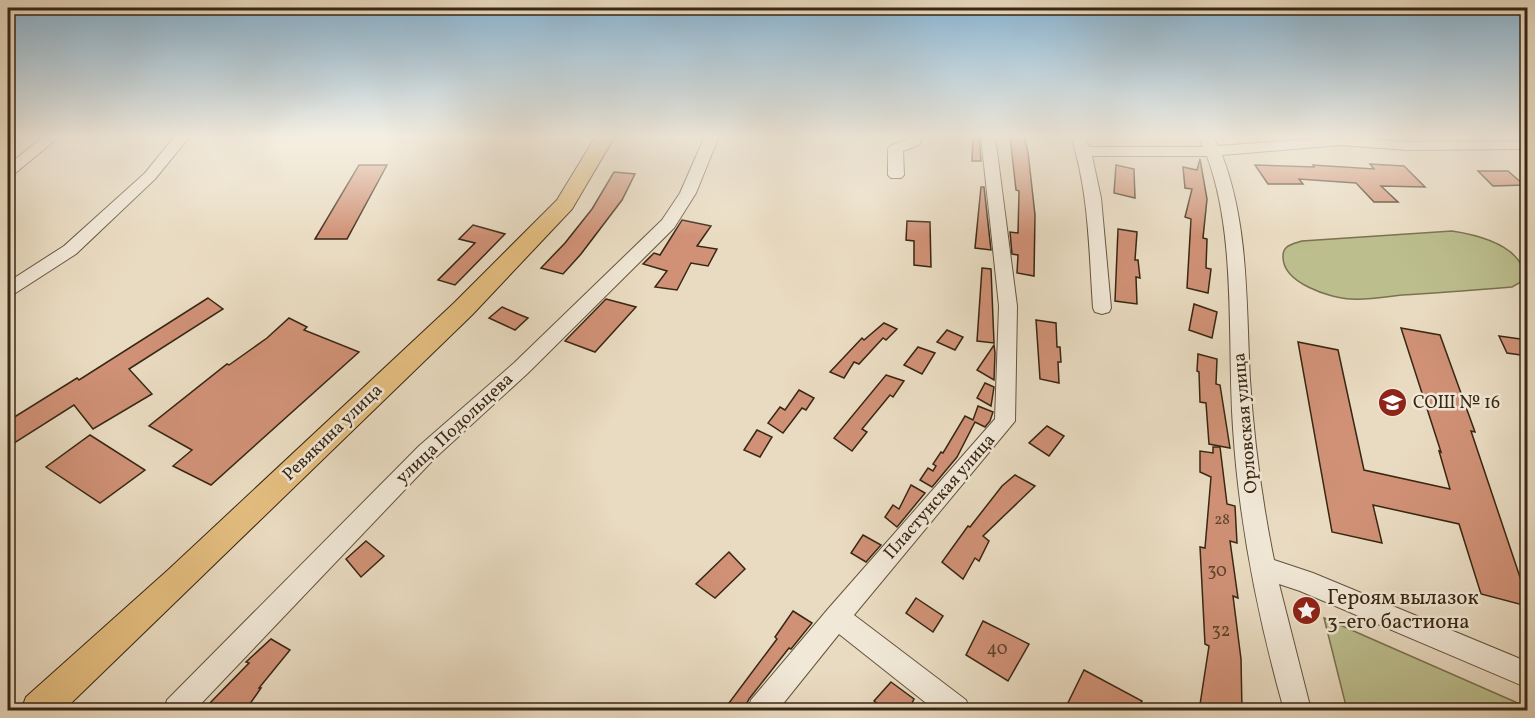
<svg xmlns="http://www.w3.org/2000/svg" width="1535" height="718" font-family="Vollkorn,serif">
<style>
.green{fill:#bcbe8e;stroke:#7a7250;stroke-width:1.5}
.building{fill:#d09176;stroke:#382713;stroke-width:1.5}
.lines{fill:none;stroke-linecap:round;stroke-linejoin:round}
.minor-casing{stroke:#64543e;stroke-width:2}
.major-casing{stroke:#382713;stroke-width:2}
.minor{fill:#f1e8d7;fill-rule:evenodd}
.major{fill:#e4be80;fill-rule:evenodd}
.labels{text-anchor:middle;dominant-baseline:central;stroke-width:5;stroke-linejoin:round;paint-order:stroke}
.number-label{font-size:15px;fill:#5e422c}
.poi-label{font-size:18px;fill:#382713;stroke:#f1e8d7;text-anchor:start}
.street-label{font-size:18px;fill:#382713;stroke:#f1e8d7}
.near-number-label{font-size:18px;fill:#5e422c}
.near-poi-label{font-size:21px;fill:#382713;stroke:#f1e8d7;text-anchor:start}
</style>
<rect width="100%" height="100%" fill="#e9dbc1"/>
<filter id="stains"><feTurbulence type="fractalNoise" baseFrequency=".00333" numOctaves="4"/><feColorMatrix values="0 0 0 0 .2 0 0 0 0 .09 0 0 0 0 .02 0 0 0 .5 -.17"/></filter>
<radialGradient id="worn" r=".72"><stop offset=".6" stop-color="#630" stop-opacity="0"/><stop offset="1" stop-color="#630" stop-opacity=".3"/></radialGradient>
<g class="green">
<path d="M 1452,231 C 1478,235 1519,245 1525,275 L 1521,282 L 1512,287 C 1475,290 1438,293 1402,295 C 1385,297 1368,300 1351,299 C 1330,298 1282,283 1283,256 C 1283,245 1293,244 1302,241 Z"/>
<polygon points="1324,618 1527,707 1527,710 1347,710"/>
</g>
<g class="building">
<polygon points="973,136 979,136 981,161 972,161"/>
<polygon points="1010,136 1024,136 1028,152 1035,215 1034,276 1017,273 1018,255 1012,254 1010,232 1018,233 1019,191 1016,190"/>
<polygon points="1200,159 1207,199 1203,238 1207,239 1206,268 1211,269 1208,293 1187,288 1191,219 1185,217 1192,189 1185,188 1183,167 1197,170"/>
<polygon points="1370,164 1404,166 1425,187 1381,186 1398,202 1374,202 1356,183 1299,179 1303,184 1268,184 1255,165 1314,167 1313,165 1374,169"/>
<polygon points="359,165 387,165 347,239 315,239"/>
<polygon points="1116,165 1134,169 1135,198 1114,193"/>
<polygon points="1478,171 1508,171 1524,185 1493,186"/>
<polygon points="614,172 635,174 622,200 581,254 563,274 541,268 565,243 592,209"/>
<polygon points="981,187 984,187 991,250 975,248"/>
<polygon points="682,220 711,226 697,246 717,249 708,266 691,263 677,290 655,287 667,271 643,264 654,253 660,255"/>
<polygon points="907,221 930,222 931,267 914,265 914,241 906,240"/>
<polygon points="473,225 505,234 455,285 438,280 475,243 459,239"/>
<polygon points="1118,229 1137,232 1135,260 1138,260 1140,278 1136,277 1137,304 1115,301"/>
<polygon points="982,268 991,269 994,343 977,341"/>
<polygon points="208,298 223,309 129,369 152,394 93,429 74,405 8,447 8,421 77,378 79,380"/>
<polygon points="606,299 636,307 595,352 565,341"/>
<polygon points="1194,304 1217,312 1212,338 1189,330"/>
<polygon points="502,307 518,314 528,318 515,330 489,318"/>
<polygon points="289,318 307,327 304,330 359,352 211,485 173,466 192,450 149,426 227,364 229,365 267,338"/>
<polygon points="1036,320 1056,323 1057,347 1060,347 1061,362 1058,362 1059,383 1040,379"/>
<polygon points="884,323 897,329 886,340 883,338 859,364 854,362 844,378 830,372 862,338 864,340"/>
<polygon points="1401,328 1440,335 1475,432 1471,431 1527,598 1527,606 1481,594 1459,524 1373,505 1382,543 1332,532 1298,342 1338,350 1364,470 1450,489 1439,451 1441,452"/>
<polygon points="947,330 963,337 955,350 937,342"/>
<polygon points="1499,336 1527,340 1527,356 1507,353"/>
<polygon points="994,345 995,353 994,380 977,370"/>
<polygon points="918,347 935,353 922,374 904,365"/>
<polygon points="1198,354 1217,359 1216,384 1220,385 1230,448 1209,444 1206,403 1200,402 1199,372 1197,371"/>
<polygon points="886,375 904,381 893,397 890,395 862,429 867,432 852,451 834,438"/>
<polygon points="985,383 994,387 991,406 977,398"/>
<polygon points="799,390 814,398 806,410 802,408 783,433 768,423 780,407 785,410"/>
<polygon points="978,406 993,412 990,421 985,427 975,422 957,457 932,487 920,480 928,468 933,471 936,466 933,464 941,452 943,453 965,416 973,420"/>
<polygon points="1047,426 1064,436 1049,456 1029,443"/>
<polygon points="757,430 772,437 760,457 744,450"/>
<polygon points="90,435 145,470 100,503 46,467"/>
<polygon points="1213,447 1220,447 1227,504 1235,506 1237,543 1230,541 1238,598 1233,596 1241,659 1242,711 1199,711 1209,646 1205,644 1200,547 1205,548 1211,477 1200,472 1200,451 1213,453"/>
<polygon points="1015,475 1035,486 983,536 989,541 979,561 975,558 963,579 942,562 968,526 970,527 1002,486"/>
<polygon points="911,485 925,493 897,527 885,517 893,505 899,509"/>
<polygon points="863,535 881,545 866,562 851,553"/>
<polygon points="366,541 384,556 361,577 346,559"/>
<polygon points="729,552 745,569 715,598 696,584"/>
<polygon points="916,598 943,616 933,632 906,613"/>
<polygon points="793,611 812,623 791,649 789,648 749,699 743,711 723,711 777,639 775,637"/>
<polygon points="983,621 1029,644 1008,681 966,655"/>
<polygon points="271,639 290,650 259,688 261,688 245,711 225,711 209,704 249,663 246,662"/>
<polygon points="1084,670 1142,701 1136,711 1064,711"/>
<polygon points="891,682 914,699 908,711 887,711 874,701"/>
</g>
<g class="lines">
<defs>
<g id="minor">
<polygon points="44,136 60,136 13,175 8,176 8,165"/>
<polygon points="175,136 190,136 155,179 76,254 14,294 8,296 8,282 64,246 145,173"/>
<polygon points="705,136 719,136 696,193 674,228 528,373 435,458 195,710 164,710 167,700 419,446 514,363 662,220 680,193"/>
<polygon points="909,136 923,136 919,145 903,151 904,175 901,178 891,178 888,175 888,149 890,146 908,139"/>
<polygon points="981,136 995,136 1017,306 1015,421 854,615 966,700 970,710 935,710 839,634 778,710 748,710 751,700 828,609 995,419 999,306"/>
<path d="M 1071,136 L 1085,136 L 1089,147 L 1203,147 L 1198,136 L 1212,136 L 1218,146 L 1340,137 L 1408,142 L 1528,141 L 1528,149 L 1408,150 L 1340,145 L 1222,155 C 1249,225 1246,305 1250,380 C 1254,441 1262,501 1274,560 L 1313,573 L 1528,662 L 1528,688 L 1300,591 L 1279,584 L 1311,710 L 1284,710 C 1258,618 1239,523 1233,428 C 1227,341 1237,237 1207,156 L 1092,156 L 1101,198 L 1111,308 L 1109,312 L 1102,314 L 1095,312 L 1093,308 C 1089,250 1089,192 1071,136 Z"/>
</g>
<polygon id="major" points="596,136 615,136 572,209 472,315 64,710 21,710 26,697 168,570 454,303 557,200"/>
</defs>
<use href="#minor" class="minor-casing"/>
<use href="#major" class="major-casing"/>
<use href="#minor" class="minor"/>
<use href="#major" class="major"/>
</g>
<linearGradient id="sky" x2="0" y2="1"><stop stop-color="#88b6d6"/><stop offset="0.58" stop-color="#f5efe3"/><stop offset="1" stop-color="#f5efe3" stop-opacity="0"/></linearGradient>
<rect width="1535" height="236" fill="url(#sky)"/>
<defs>
<symbol id="school-disc" viewBox="-11 -11 22 22"><circle r="9.5" fill="#8f2418" stroke="#f1e8d7"/><path d="M0-5L7-2L0 1L-7-2ZM-4 1L0 2.5L4 1V4Q0 6-4 4Z" fill="#fff"/></symbol>
<symbol id="sight-disc" viewBox="-11 -11 22 22"><circle r="9.5" fill="#8f2418" stroke="#f1e8d7"/><path d="M0-6L1.8-2.2L6-1.7L2.9 1.2L3.7 5.4L0 3.3L-3.7 5.4L-2.9 1.2L-6-1.7L-1.8-2.2Z" fill="#fff"/></symbol>
</defs>
<g fill-rule="evenodd">
<use href="#school-disc" x="1376" y="386" width="33" height="33"/>
<use href="#sight-disc" x="1290" y="594" width="33" height="33"/>
</g>
<g class="labels">
<g class="number-label">
<text x="1222" y="520">28</text>
</g>
<g class="poi-label">
<text x="1413" y="403">СОШ № 16</text>
</g>
<g class="street-label">
<text transform="translate(1246 423) rotate(-95)">Орловская улица</text>
<text transform="translate(455 429) rotate(-43)">улица Подольцева</text>
<text transform="translate(333 433) rotate(-44)">Ревякина улица</text>
<text transform="translate(940 497) rotate(-49)">Пластунская улица</text>
</g>
<g class="near-number-label">
<text x="1217" y="571">30</text>
<text x="1221" y="631">32</text>
<text x="997" y="649">40</text>
</g>
<g class="near-poi-label">
<text x="1327" y="598">Героям вылазок<tspan x="1327" dy="24">3-его бастиона</tspan></text>
</g>
</g>
<rect width="1535" height="718" fill="none" stroke="#e9dbc1" stroke-width="30"/>
<rect x="9" y="9" width="1517" height="700" fill="none" stroke="#382713" stroke-width="3"/>
<rect x="15" y="15" width="1505" height="688" fill="none" stroke="#382713" stroke-width="1.5"/>
<rect width="100%" height="100%" filter="url(#stains)"/>
<rect width="100%" height="100%" fill="url(#worn)"/>
</svg>
